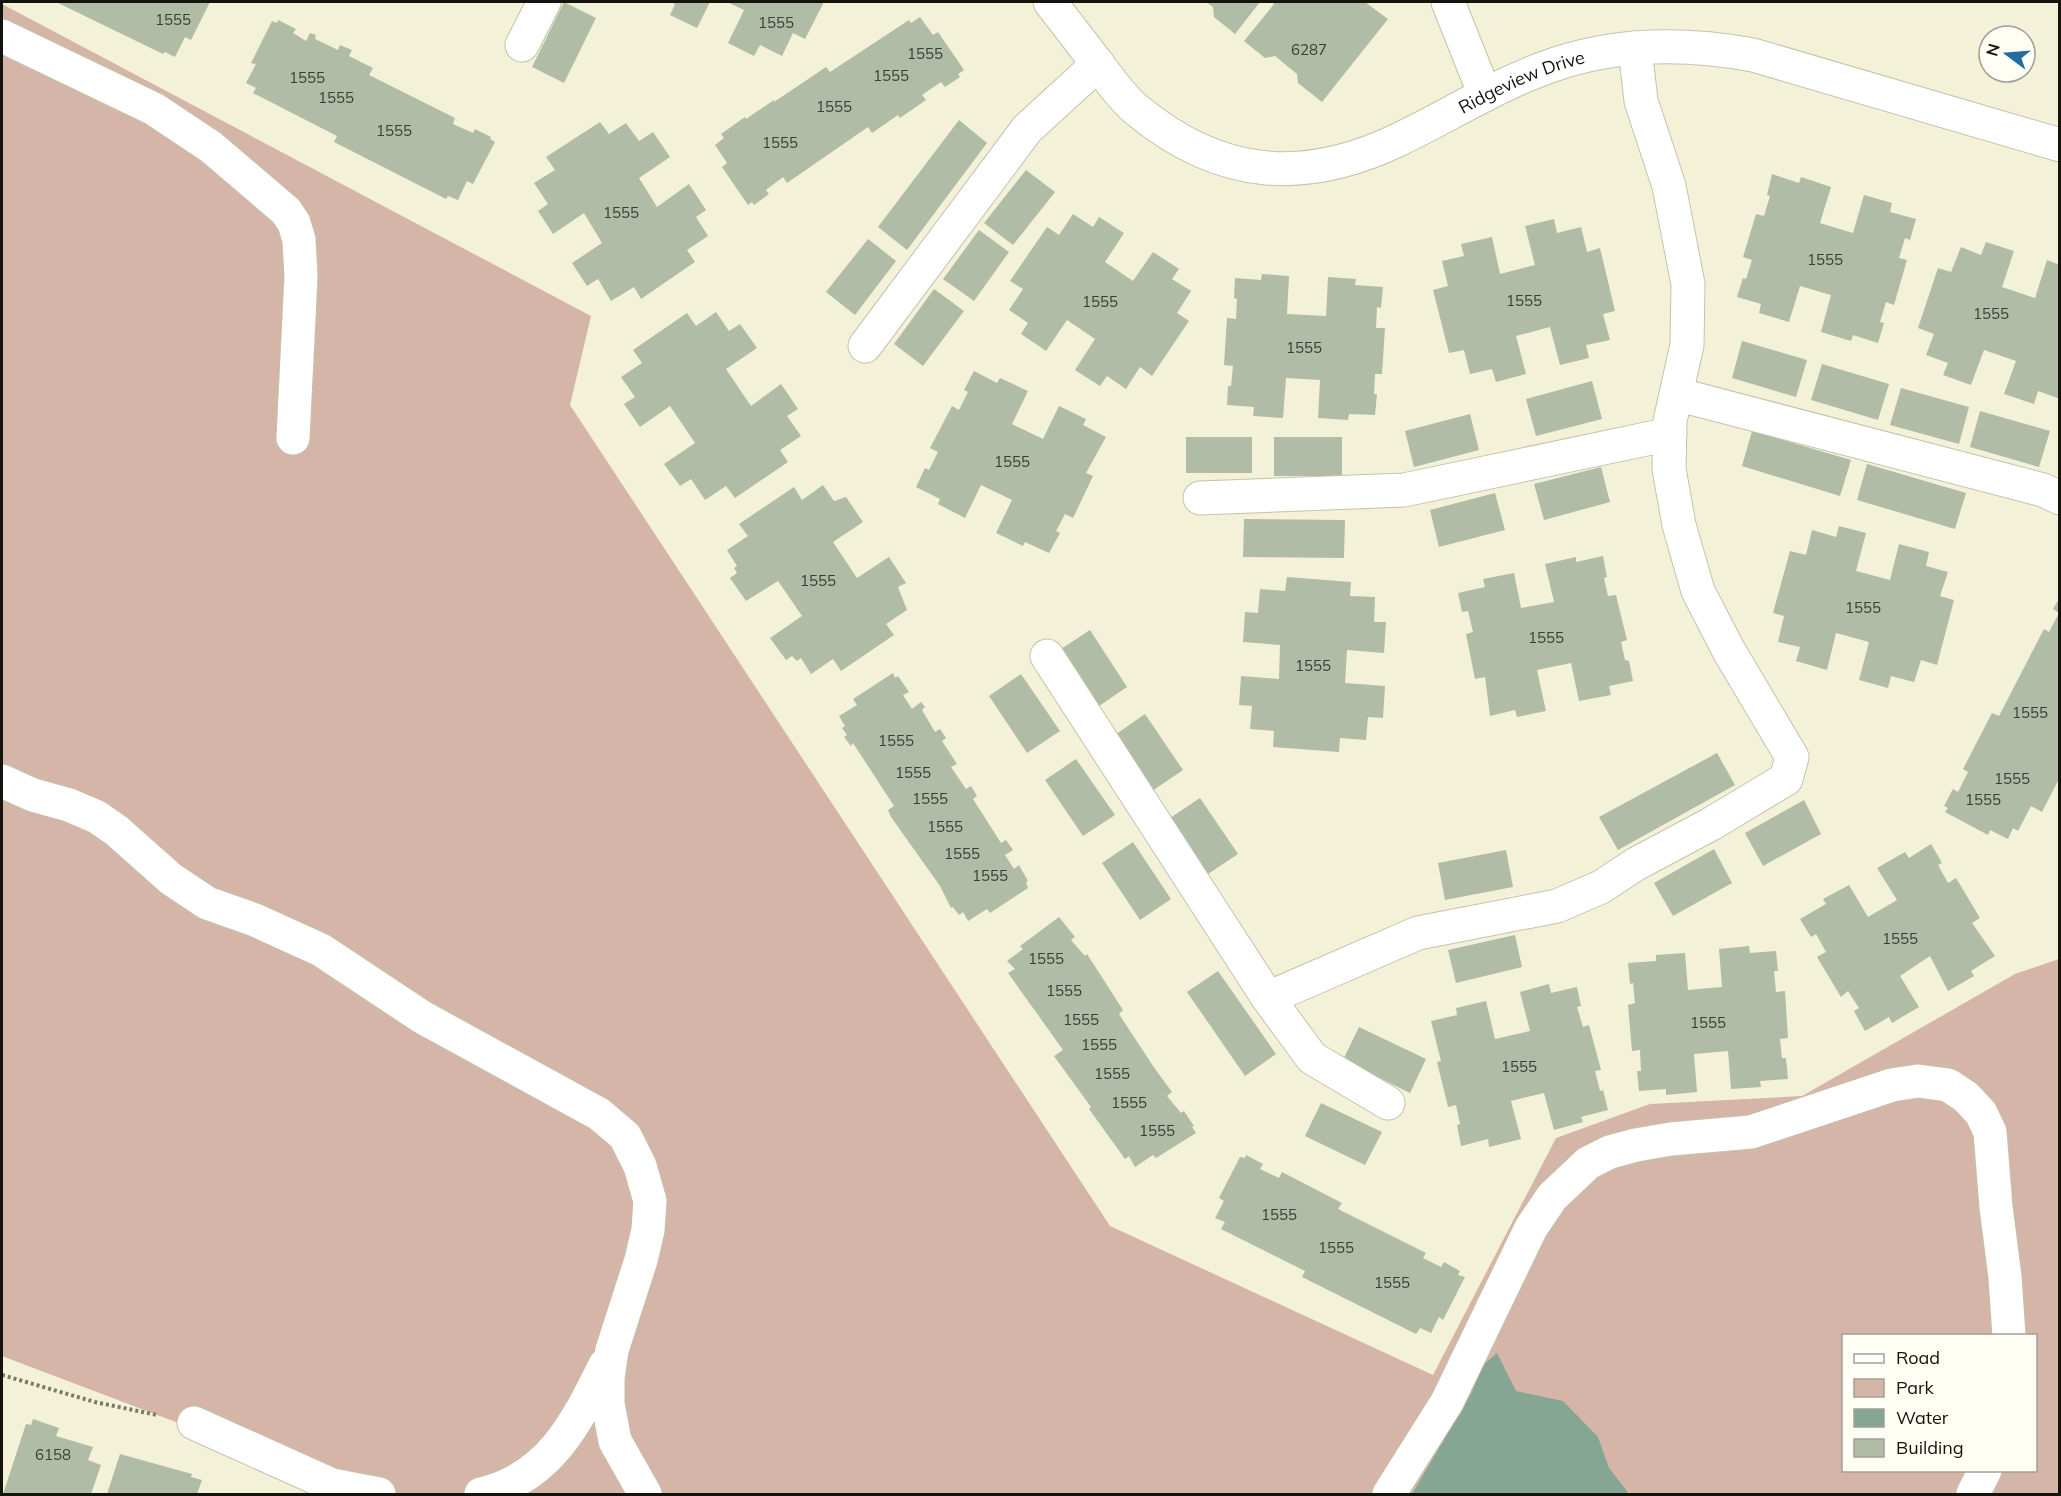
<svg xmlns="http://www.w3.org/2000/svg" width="2061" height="1496" font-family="Mulish,sans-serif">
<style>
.green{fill:#d5b5a7;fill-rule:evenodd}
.water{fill:#85a693}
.building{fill:#b0bca6}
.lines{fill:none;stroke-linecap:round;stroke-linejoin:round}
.minor-casing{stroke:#c5c2ab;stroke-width:35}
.path{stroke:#7b7969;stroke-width:4;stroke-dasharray:3 3;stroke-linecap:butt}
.minor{stroke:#fff;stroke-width:33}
.labels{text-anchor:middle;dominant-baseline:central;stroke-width:5;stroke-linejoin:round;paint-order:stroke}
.number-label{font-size:15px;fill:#3c3e32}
.street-label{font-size:18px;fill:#15140c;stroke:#fffef4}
</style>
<rect width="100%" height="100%" fill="#f4f1d9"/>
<path class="green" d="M 2,4 L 591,316 L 570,405 L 1110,1226 L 1433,1375 L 1556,1138 L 1650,1104 L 1802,1096 L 2015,974 L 2059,959 L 2059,1494 L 365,1494 L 2,1356 ZM 1844,1336 L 2036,1336 L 2036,1470 L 1844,1470 Z"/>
<polygon class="water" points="1497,1353 1516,1391 1563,1401 1598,1437 1609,1468 1627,1491 1627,1494 1412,1494 1472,1392 1481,1367"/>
<g class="building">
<polygon points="56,2 210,2 191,40 185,37 175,57 165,52 163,54"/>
<polygon points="564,2 596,18 564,83 532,67"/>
<polygon points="671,2 710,2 697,28 670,15 675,4"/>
<polygon points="727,2 824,2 805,39 793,33 782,56 760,45 754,56 728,43 744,10"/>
<polygon points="1206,2 1260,2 1235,34 1214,17 1213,7"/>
<polygon points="1271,2 1365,2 1388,19 1322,102 1298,83 1297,74 1275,56 1265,58 1244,41 1274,4"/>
<polygon points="920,17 933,35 938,32 964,70 958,74 960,77 945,87 941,82 922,95 926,100 900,118 898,115 872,133 868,127 787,183 783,177 766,190 769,194 754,205 752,202 748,205 722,167 727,163 715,145 724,138 721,134 745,117 746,119 774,100 774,102 826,67 830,72 909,20 911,23"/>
<polygon points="278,20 296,29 293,33 306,41 310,33 316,35 315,39 338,50 340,45 352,50 349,56 373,68 369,75 455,118 453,124 473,133 475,129 491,137 490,139 495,142 473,184 467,181 458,200 448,196 446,199 334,142 337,136 253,93 256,88 246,83 256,64 251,63 272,21 277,23"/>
<polygon points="959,120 987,143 907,250 878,227"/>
<polygon points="600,122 609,134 626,123 639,141 653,132 670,157 639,178 657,207 689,184 706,210 696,217 708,236 687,250 695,262 641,299 634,287 611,301 598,279 587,286 572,263 602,243 584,213 553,234 538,211 548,204 534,183 555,170 546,157"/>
<polygon points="1026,170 1055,192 1013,245 984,223"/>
<polygon points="1772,174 1799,183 1801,177 1831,187 1820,223 1853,233 1864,195 1892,203 1890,212 1916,219 1910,240 1905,238 1899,258 1907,260 1894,305 1886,302 1880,322 1884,323 1878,343 1853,335 1851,341 1821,332 1831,295 1800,286 1789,322 1759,313 1761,304 1737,297 1743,278 1746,279 1752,260 1743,257 1756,214 1764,216 1770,196 1767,195"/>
<polygon points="1073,214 1093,227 1099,217 1124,233 1105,262 1133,281 1153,252 1179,269 1172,279 1191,291 1177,313 1189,321 1152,376 1140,367 1126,389 1107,376 1100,386 1075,370 1095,339 1067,320 1046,351 1021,334 1028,323 1009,310 1023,289 1010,281 1047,227 1059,235"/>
<polygon points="1554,219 1557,233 1581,227 1587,252 1600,248 1615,311 1603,314 1610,340 1586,345 1589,358 1560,365 1550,327 1516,336 1526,374 1496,382 1492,369 1470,374 1464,350 1449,353 1433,290 1448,286 1442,261 1464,256 1461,244 1492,237 1500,274 1535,265 1525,226"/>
<polygon points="979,230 1009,252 974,301 943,279"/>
<polygon points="868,239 896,261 855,315 826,292"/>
<polygon points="1986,242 2014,251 2002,287 2035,298 2047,260 2060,265 2060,399 2038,391 2034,404 2004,394 2016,361 1984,350 1971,385 1943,375 1948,363 1926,355 1934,334 1918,328 1938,268 1951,272 1961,247 1981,255"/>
<polygon points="1262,274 1289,276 1287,314 1326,316 1328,277 1356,279 1355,285 1383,287 1381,308 1377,307 1376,328 1385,328 1382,374 1375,374 1374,394 1377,394 1375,415 1349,414 1348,420 1318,418 1320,380 1286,378 1283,418 1253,416 1254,407 1227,405 1228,386 1231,386 1233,366 1224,365 1227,318 1236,319 1237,299 1234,298 1235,278 1261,280"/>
<polygon points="934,289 964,311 923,366 894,344"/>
<polygon points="716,312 729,331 740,324 757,348 726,369 751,406 781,384 798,409 787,416 801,436 780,450 788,462 735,498 726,486 705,500 691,479 680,486 664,464 695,443 670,406 640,427 624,404 635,397 621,377 642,363 633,350 687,313 696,326"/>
<polygon points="1742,341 1807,360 1796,397 1732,378"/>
<polygon points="1822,364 1889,384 1878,420 1811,400"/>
<polygon points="974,371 997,383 1000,378 1028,391 1012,424 1043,439 1059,406 1086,419 1083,425 1106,437 1086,473 1093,476 1073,518 1065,514 1056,531 1060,533 1049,553 1025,542 1023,546 996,533 1012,500 981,485 965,518 938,504 940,499 916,487 925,468 929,470 938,452 930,448 952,406 959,410 968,392 964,390"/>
<polygon points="1592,381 1602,419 1536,436 1526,399"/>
<polygon points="1901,388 1969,407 1959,444 1890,425"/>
<polygon points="1980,411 2050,431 2039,467 1970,447"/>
<polygon points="1470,414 1479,450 1414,467 1405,431"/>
<polygon points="1752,431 1851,460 1840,496 1742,466"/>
<rect x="1186" y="437" width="66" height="36"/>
<rect x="1274" y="437" width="68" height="39"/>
<polygon points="1867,464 1966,493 1955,529 1857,500"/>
<polygon points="1601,467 1610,502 1544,520 1534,484"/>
<polygon points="823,485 834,501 846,497 863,522 833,542 857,578 889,557 906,583 898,587 907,610 886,624 894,635 841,671 833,659 811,674 801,658 797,661 792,656 786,660 770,638 802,616 778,581 746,601 730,578 737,573 734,568 737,566 727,550 748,536 739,524 794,487 802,500"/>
<polygon points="1495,493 1505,530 1439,547 1430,510"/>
<polygon points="1244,519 1345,520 1344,558 1243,557"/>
<polygon points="1839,526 1866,533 1856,571 1890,580 1899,544 1929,552 1926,566 1948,572 1940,596 1954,600 1937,665 1921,660 1914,682 1891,676 1888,688 1859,680 1869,642 1836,633 1827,670 1796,661 1800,647 1778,642 1784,616 1773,613 1790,551 1806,555 1812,530 1836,537"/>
<polygon points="1603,556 1607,577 1604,578 1608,596 1616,595 1627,640 1621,642 1625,660 1629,661 1633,681 1609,686 1611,695 1579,701 1571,663 1537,670 1546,711 1517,717 1515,710 1490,716 1485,677 1475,679 1466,634 1473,632 1468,611 1462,612 1458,593 1485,587 1483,579 1514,573 1521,608 1554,602 1545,564 1576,557 1576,562"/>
<polygon points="1287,577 1351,582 1350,596 1375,597 1374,622 1386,622 1384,653 1347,650 1345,683 1385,686 1383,718 1368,717 1366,740 1340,738 1339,752 1273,747 1274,731 1250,729 1252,706 1239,705 1241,676 1279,679 1280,645 1243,642 1245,612 1258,613 1260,589 1285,591"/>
<polygon points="2060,597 2060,777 2042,812 2031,806 2018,831 2013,828 2008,839 1990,830 1988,835 1945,812 1948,808 1944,806 1953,789 1958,792 1968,772 1963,769 1992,713 1999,716 2044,629 2049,632 2059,613 2053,609"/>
<polygon points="1090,630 1127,687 1096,708 1058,651"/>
<polygon points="893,673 895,678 898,676 909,692 903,695 912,709 921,702 925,707 922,710 935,732 940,729 946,738 942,741 957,764 951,767 966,789 971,786 977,796 973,799 1001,843 1006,840 1013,850 1005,855 1014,869 1019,865 1028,881 1026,882 1028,888 990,913 987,909 968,921 963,912 959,915 953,907 951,908 940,886 891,817 888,810 894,806 853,743 851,746 844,737 847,735 842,728 845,726 839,716 857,705 853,699"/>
<polygon points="1021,674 1060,731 1027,753 989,696"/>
<polygon points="1145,714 1183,770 1152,791 1115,735"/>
<polygon points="1717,753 1735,785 1618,850 1599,817"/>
<polygon points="1076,759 1115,815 1083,836 1045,780"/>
<polygon points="1200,798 1238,854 1208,874 1170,818"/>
<polygon points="1804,800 1821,834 1763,866 1745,833"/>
<polygon points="1133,842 1171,899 1140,920 1102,863"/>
<polygon points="1931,844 1942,863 1938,865 1948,883 1956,878 1980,918 1972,923 1995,956 1971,971 1974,976 1948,991 1930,956 1900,976 1919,1007 1892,1023 1889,1017 1865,1031 1854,1011 1859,1008 1848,991 1841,997 1817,957 1826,952 1816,934 1811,937 1800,919 1826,904 1823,899 1849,885 1868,917 1897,900 1877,868 1905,852 1909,858"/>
<polygon points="1714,849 1732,883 1673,916 1654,883"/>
<polygon points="1506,850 1513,887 1445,900 1438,863"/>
<polygon points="1059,917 1075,937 1071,940 1085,956 1087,954 1123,1010 1119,1014 1153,1066 1172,1092 1167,1096 1181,1113 1184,1111 1194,1126 1192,1127 1196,1133 1156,1158 1153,1155 1135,1167 1129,1156 1125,1159 1089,1109 1091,1107 1054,1056 1063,1050 1008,973 1015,969 1007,961 1023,949 1020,946"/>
<polygon points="1515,935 1522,967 1456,983 1448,950"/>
<polygon points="1749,946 1750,953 1776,951 1778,971 1774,971 1776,992 1785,991 1788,1038 1780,1039 1782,1058 1786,1058 1788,1079 1760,1081 1761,1087 1731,1089 1728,1051 1694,1054 1697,1092 1666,1095 1666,1089 1639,1091 1637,1071 1641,1071 1640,1050 1632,1051 1628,1005 1635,1003 1633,983 1630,984 1628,963 1656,961 1656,955 1685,953 1688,990 1722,987 1719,949"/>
<polygon points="1218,971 1276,1054 1245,1076 1187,992"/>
<polygon points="1549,984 1551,993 1577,987 1581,1006 1577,1007 1583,1027 1589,1025 1601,1070 1595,1071 1600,1091 1603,1090 1608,1110 1581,1117 1583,1122 1554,1130 1544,1093 1511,1101 1521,1139 1489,1147 1488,1139 1461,1146 1457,1125 1460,1124 1456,1105 1448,1107 1437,1062 1441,1061 1431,1021 1457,1015 1456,1008 1486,1001 1495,1039 1530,1031 1520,992"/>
<polygon points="1359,1027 1426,1059 1410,1093 1343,1060"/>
<polygon points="1321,1103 1382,1132 1365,1165 1305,1136"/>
<polygon points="1246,1155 1263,1164 1260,1169 1279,1178 1282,1172 1342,1203 1338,1209 1426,1253 1423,1258 1441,1267 1444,1262 1460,1271 1458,1275 1465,1277 1443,1320 1439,1317 1431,1333 1420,1328 1416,1334 1302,1277 1305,1271 1221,1229 1225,1222 1215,1218 1224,1201 1219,1198 1240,1157 1245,1158"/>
<polygon points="33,1419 59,1428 56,1436 93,1447 88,1460 101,1465 91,1494 3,1494 26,1424 31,1425"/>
<polygon points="120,1454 192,1474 191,1477 202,1480 197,1494 107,1494"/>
</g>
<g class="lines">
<defs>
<g id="minor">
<path id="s1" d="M 1050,2 C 1067,24 1085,47 1102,70 C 1113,84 1124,100 1138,111 C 1221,179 1305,185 1400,139 C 1452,114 1501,82 1556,64 C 1619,43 1687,43 1753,55 L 2060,145"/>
<polyline points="1448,2 1485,95"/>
<polyline points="2,36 154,109 211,147 286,211 294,223 299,240 301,277 293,438"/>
<polyline points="522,45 544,2"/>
<polyline points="865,346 1027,129 1098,64"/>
<polyline points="1676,394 2043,490 2060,498"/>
<polyline points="1200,498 1404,490 1670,434"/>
<polyline points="1047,656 1268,998 1312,1058 1388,1103"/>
<polyline points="2,781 33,795 69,805 97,817 117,831 171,879 207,903 255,920 321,950 422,1017 599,1114 625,1136 640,1166 650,1201 648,1230 641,1260 612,1350 608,1378 608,1404 615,1441 645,1494"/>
<polyline points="1268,998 1418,933 1557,906 1601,887 1636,864 1711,824 1786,779 1792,757 1729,651 1698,591 1679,525 1669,469 1670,421 1687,345 1688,284 1669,186 1641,101 1635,48"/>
<polyline points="194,1423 332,1485 379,1494"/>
<path d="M 481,1494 C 550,1478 576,1423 605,1365"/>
<polyline points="1389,1494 1447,1402 1531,1228 1552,1197 1588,1163 1610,1152 1636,1145 1671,1139 1751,1132 1892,1085 1918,1081 1948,1085 1966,1097 1981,1113 1990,1132 1996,1207 2005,1277 2009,1336"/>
<polyline points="1973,1494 1985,1470"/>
</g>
</defs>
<use href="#minor" class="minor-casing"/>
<polyline class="path" points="2,1375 95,1402 157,1415"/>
<use href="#minor" class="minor"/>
</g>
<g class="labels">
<g class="number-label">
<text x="173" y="19">1555</text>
<text x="776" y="22">1555</text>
<text x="1309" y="49">6287</text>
<text x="925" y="53">1555</text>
<text x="891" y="75">1555</text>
<text x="307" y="77">1555</text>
<text x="336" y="97">1555</text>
<text x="834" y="106">1555</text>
<text x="394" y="130">1555</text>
<text x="780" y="142">1555</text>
<text x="621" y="212">1555</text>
<text x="1825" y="259">1555</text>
<text x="1524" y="300">1555</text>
<text x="1100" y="301">1555</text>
<text x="1991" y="313">1555</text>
<text x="1304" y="347">1555</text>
<text x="1012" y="461">1555</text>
<text x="818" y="580">1555</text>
<text x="1863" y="607">1555</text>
<text x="1546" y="637">1555</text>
<text x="1313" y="665">1555</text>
<text x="2030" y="712">1555</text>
<text x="896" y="740">1555</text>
<text x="913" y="772">1555</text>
<text x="2012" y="778">1555</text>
<text x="930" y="798">1555</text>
<text x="1983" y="799">1555</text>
<text x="945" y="826">1555</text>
<text x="962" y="853">1555</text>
<text x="990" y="875">1555</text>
<text x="1900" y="938">1555</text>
<text x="1046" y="958">1555</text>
<text x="1064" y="990">1555</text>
<text x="1081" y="1019">1555</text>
<text x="1708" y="1022">1555</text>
<text x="1099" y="1044">1555</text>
<text x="1519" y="1066">1555</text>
<text x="1112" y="1073">1555</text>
<text x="1129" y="1102">1555</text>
<text x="1157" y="1130">1555</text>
<text x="1279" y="1214">1555</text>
<text x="1336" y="1247">1555</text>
<text x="1392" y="1282">1555</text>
<text x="53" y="1454">6158</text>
</g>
<g class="street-label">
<text stroke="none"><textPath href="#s1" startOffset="556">Ridgeview Drive</textPath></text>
</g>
</g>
<rect width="2061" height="1496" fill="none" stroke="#15140c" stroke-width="6"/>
<rect x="1842" y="1334" width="195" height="138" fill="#fffef4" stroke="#a1a097" stroke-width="1.5"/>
<rect x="1854" y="1354" width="30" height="9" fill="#ffffff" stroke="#a1a097" stroke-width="1.5"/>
<text x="1896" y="1364" font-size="18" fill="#15140c">Road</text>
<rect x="1854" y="1379" width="30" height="18" fill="#d5b5a7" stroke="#a1a097" stroke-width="1.5"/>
<text x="1896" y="1394" font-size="18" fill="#15140c">Park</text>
<rect x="1854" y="1409" width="30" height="18" fill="#85a693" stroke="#a1a097" stroke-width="1.5"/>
<text x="1896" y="1424" font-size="18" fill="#15140c">Water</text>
<rect x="1854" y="1439" width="30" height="18" fill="#b0bca6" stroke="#a1a097" stroke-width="1.5"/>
<text x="1896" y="1454" font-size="18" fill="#15140c">Building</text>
<g transform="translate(2007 54) rotate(286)"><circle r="28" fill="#fffef4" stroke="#a1a097" stroke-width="1.5"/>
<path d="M0-4.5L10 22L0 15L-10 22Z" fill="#236c9f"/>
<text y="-9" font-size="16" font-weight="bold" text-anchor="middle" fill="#15140c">N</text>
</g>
</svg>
